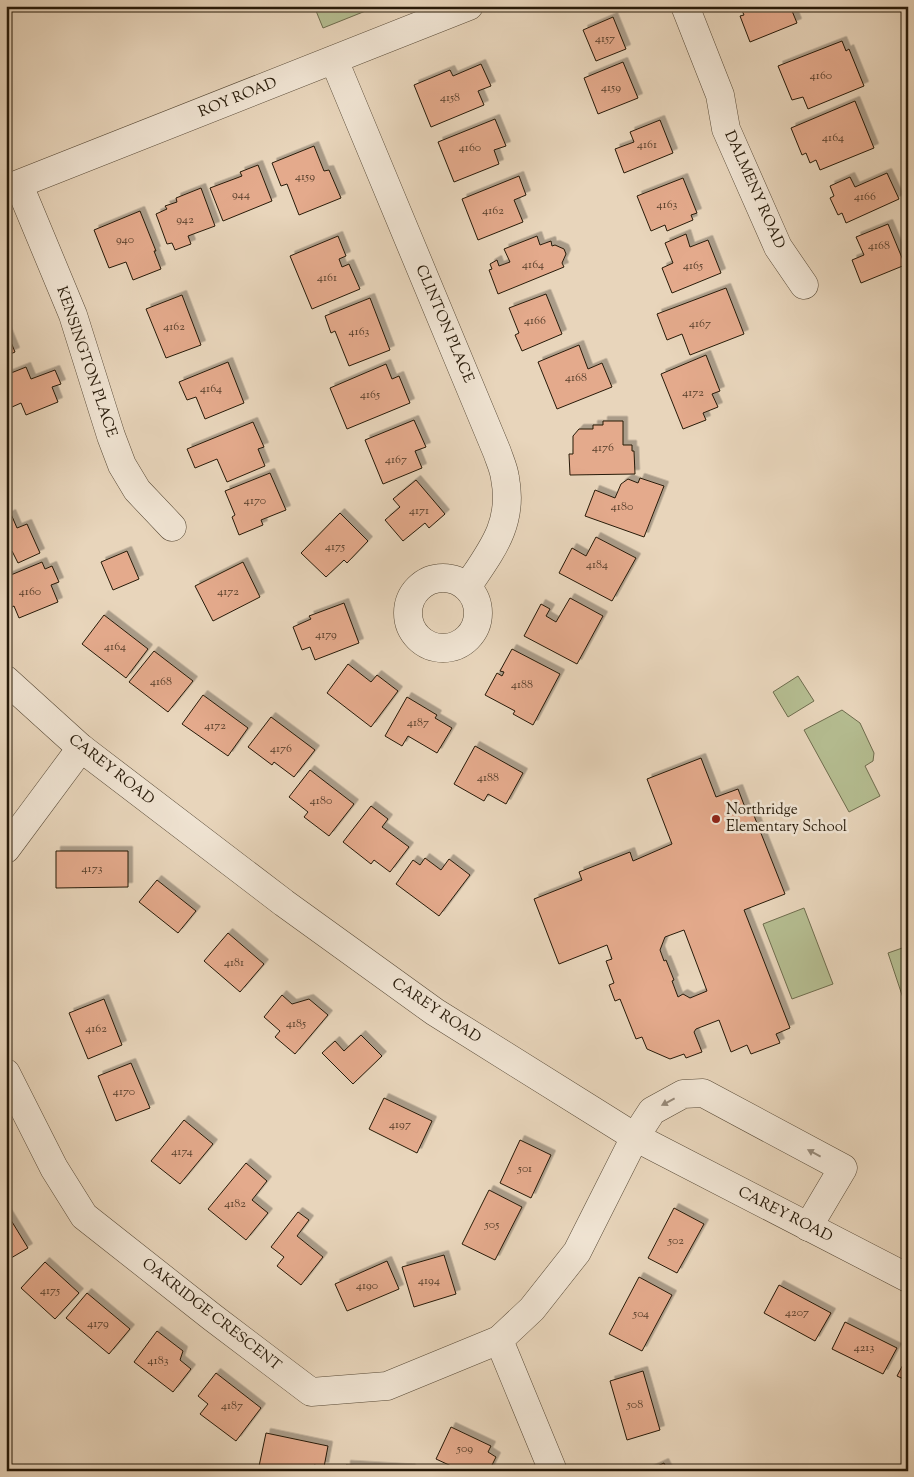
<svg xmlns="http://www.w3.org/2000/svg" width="914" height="1477" font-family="'Sorts Mill Goudy',serif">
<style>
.green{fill:#b5bd91;stroke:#6e6c4d}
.building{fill:#e4aa8c;stroke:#271a09;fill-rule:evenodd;filter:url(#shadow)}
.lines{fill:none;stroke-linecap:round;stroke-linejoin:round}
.minor-casing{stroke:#574936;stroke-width:29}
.minor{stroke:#f0e4d3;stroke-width:28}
.oneway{fill:#968978}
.poi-dot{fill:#8f2418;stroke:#f0e4d3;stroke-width:2}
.labels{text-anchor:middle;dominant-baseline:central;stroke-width:5;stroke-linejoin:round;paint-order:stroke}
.number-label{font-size:12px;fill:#563e2a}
.street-label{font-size:15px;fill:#271a09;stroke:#f0e4d3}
.poi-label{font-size:15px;fill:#271a09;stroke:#f0e4d3;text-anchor:start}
</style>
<defs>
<filter id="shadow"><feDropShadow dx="4.5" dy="-4.5" stdDeviation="0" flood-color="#0004"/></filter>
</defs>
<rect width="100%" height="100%" fill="#e8d5bb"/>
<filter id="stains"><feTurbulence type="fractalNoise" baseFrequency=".004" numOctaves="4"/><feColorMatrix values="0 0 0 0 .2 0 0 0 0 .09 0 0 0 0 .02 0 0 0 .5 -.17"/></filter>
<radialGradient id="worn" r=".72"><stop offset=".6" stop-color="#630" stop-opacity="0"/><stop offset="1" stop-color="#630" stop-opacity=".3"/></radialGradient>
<g class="green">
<polygon points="314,6 378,6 323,28"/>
<polygon points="798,676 814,701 788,717 773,692"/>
<polygon points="842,710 860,723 874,753 873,761 865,766 880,796 849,812 804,730"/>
<polygon points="804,908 833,984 792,999 763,924"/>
<polygon points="908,946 908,996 903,998 888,953"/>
</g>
<g class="building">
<polygon points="740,6 790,6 797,23 750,42 740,16 744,15"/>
<polygon points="613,17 626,49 596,61 583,30"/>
<polygon points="842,41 846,51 849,49 864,86 808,109 803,97 792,100 778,66"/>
<polygon points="623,62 638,98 598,114 584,78"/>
<polygon points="481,64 491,86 478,91 484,105 431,127 414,85 450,70 453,76"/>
<polygon points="855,101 874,148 820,170 816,160 810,163 806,153 802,155 791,128"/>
<polygon points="495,119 506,146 494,150 499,164 454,182 438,142"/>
<polygon points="660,120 673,153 624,173 615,149 634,142 630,132"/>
<polygon points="314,146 324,171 329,170 341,198 299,215 287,184 281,186 272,163"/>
<polygon points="258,165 272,201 223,221 210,188 242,176 240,172"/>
<polygon points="887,173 899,199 846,223 842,213 838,215 830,198 834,196 830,186 850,177 855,187"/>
<polygon points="519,176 526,195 514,200 523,222 478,240 462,199"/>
<polygon points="683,178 697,213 691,215 693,220 667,231 665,225 651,231 637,196"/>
<polygon points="201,188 215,226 188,236 191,244 175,250 172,243 167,244 156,214 167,209 165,206 177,202 176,198"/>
<polygon points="140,211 156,251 154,251 161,269 133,280 126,262 109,268 94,230"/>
<polygon points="888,224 905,265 861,283 852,260 864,255 856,237"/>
<polygon points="686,234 690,247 708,240 721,273 672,293 662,268 673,263 665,243"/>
<polygon points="338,236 346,256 339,259 342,267 349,264 360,289 312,309 290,256"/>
<polygon points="537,236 540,245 551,241 552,246 555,245 564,249 566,254 562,263 564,267 498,294 489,270 492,269 490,264 497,260 499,266 510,262 504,249"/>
<polygon points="726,288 744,334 690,355 682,334 667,340 657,314"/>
<polygon points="546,294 562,334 522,351 515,335 519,333 509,308"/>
<polygon points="182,295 201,345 166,358 146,309"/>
<polygon points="370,298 390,350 349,366 335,331 331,333 325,316"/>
<polygon points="6,330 15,352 6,356"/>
<polygon points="579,345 588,369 602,363 612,387 557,409 538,362"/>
<polygon points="706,355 720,391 712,394 718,407 703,413 706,420 683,429 661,374"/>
<polygon points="228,362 244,403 205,419 196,397 187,400 179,382"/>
<polygon points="386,364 392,379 399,376 410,403 347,429 330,388"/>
<polygon points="26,367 31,379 55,370 61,384 52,387 58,402 26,415 21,403 12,407 6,393 6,375"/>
<polygon points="414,420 426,447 415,451 422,468 383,484 365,440"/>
<polygon points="603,421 623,421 623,445 632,445 632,451 634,451 635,474 570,475 569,454 573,454 573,436 579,429 593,429 593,425 603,425"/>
<polygon points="253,422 264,447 258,449 265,466 227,482 217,459 195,468 187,449"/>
<polygon points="270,473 286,510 261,520 263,525 239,535 232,517 235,515 225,491"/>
<polygon points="640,478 664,486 644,537 585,516 595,490 615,498 621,484 628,479 638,483"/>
<polygon points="416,480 445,514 429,528 425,523 403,541 385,520 400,507 393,499"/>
<polygon points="340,513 368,541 347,563 344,560 326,577 301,553"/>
<polygon points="11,514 17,528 27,524 40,553 18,563 12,551 6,553 6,517"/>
<polygon points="596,537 636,558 612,601 559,573 572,548 586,556"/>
<polygon points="127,551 139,579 113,590 101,562"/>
<polygon points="42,562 45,569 52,566 59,582 51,585 58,602 19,618 14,606 10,608 6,599 6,577"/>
<polygon points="243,562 260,597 213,621 195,586"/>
<polygon points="570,598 603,616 577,664 524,636 541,604 550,609 546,616 556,622"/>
<polygon points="344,603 359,643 315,660 310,647 302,650 293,627 311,619 309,616"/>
<polygon points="104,615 148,649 126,678 82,644"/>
<polygon points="512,649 560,674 533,725 513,714 515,711 485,695 497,673 502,676 504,672 500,671"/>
<polygon points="154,651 193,681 168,712 129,682"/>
<polygon points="348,664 371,682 377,675 398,691 371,727 327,693"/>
<polygon points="203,695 248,728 228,756 182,724"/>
<polygon points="407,697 437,715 435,718 452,728 437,753 408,736 402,746 385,736"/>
<polygon points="271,717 315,750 294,777 274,762 272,765 248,747"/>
<polygon points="475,746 523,773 506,804 488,794 484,801 454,784"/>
<path d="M 701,758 L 716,797 L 738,789 L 746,810 L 751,808 L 785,894 L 744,910 L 790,1028 L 776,1034 L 780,1043 L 751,1054 L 747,1045 L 731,1052 L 719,1020 L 696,1029 L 694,1032 L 702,1052 L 686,1058 L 684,1054 L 670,1059 L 647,1049 L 642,1037 L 636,1039 L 620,999 L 615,1001 L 609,985 L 614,983 L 606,961 L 612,959 L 607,945 L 559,964 L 534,899 L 582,880 L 579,872 L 630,852 L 633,861 L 672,844 L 647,779 ZM 684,930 L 707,991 L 690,998 L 683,994 L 678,997 L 672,981 L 674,980 L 666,960 L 664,961 L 660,950 L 665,937 Z"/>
<polygon points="310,770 354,804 329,836 304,817 308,812 289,797"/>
<polygon points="371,806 388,819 382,827 409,847 390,872 374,860 371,864 343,842"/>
<polygon points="56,851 128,851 128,887 56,888"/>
<polygon points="425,858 441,870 449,859 470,875 439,916 396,884 413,860 420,865"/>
<polygon points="157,880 196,911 178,933 139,902"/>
<polygon points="228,933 264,964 240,992 204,961"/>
<polygon points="282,995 292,1004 309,999 328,1015 295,1054 275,1037 280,1031 264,1017"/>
<polygon points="104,999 122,1045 88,1059 69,1013"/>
<polygon points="361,1035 382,1056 353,1084 322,1053 335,1041 344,1051"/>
<polygon points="131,1063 150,1108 116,1121 98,1076"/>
<polygon points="384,1098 432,1121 417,1153 369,1129"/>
<polygon points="184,1120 213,1144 180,1184 151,1161"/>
<polygon points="520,1140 551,1155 531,1198 500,1183"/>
<polygon points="246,1163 267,1181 252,1200 268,1213 246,1240 208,1209"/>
<polygon points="489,1190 522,1207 495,1260 462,1244"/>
<polygon points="674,1208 704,1224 677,1273 648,1258"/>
<polygon points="6,1212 28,1248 6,1261"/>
<polygon points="298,1212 309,1220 297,1236 323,1257 301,1285 277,1266 284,1257 271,1247"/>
<polygon points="444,1255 456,1294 414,1307 402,1267"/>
<polygon points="387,1261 399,1289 347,1311 335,1284"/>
<polygon points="45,1262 79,1293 55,1319 21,1288"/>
<polygon points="639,1277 672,1295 642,1351 609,1334"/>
<polygon points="779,1285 831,1313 815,1341 764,1313"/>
<polygon points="87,1293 130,1329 109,1354 66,1318"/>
<polygon points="845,1322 897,1348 883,1374 832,1349"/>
<polygon points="157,1331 183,1351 180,1360 191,1369 173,1392 134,1362"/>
<polygon points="908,1355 908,1381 897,1376"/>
<polygon points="643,1371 660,1430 627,1440 610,1381"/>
<polygon points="216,1373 261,1408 236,1441 200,1414 208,1404 198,1396"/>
<polygon points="451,1427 491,1446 488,1452 496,1457 489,1471 462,1471 436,1459"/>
<polygon points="266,1433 328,1446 324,1467 314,1465 312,1471 258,1471"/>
<polygon points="664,1463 668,1471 647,1471"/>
<polygon points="346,1465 411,1469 411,1471 346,1471"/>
</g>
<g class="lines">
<defs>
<g id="minor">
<polyline points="685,6 720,95 726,129 778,247 804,285"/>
<path d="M 334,60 L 497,452 C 500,461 504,469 505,478 C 514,524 491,551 467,587"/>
<polyline points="19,185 73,315 111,436 122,465 137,490 172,527"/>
<polyline points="6,189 469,6"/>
<circle cx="443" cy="613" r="35"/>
<polyline points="6,680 81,748 284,903 435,1012 635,1137 908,1278"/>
<polyline points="6,849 81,748"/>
<polyline points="6,1073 54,1168 84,1216 212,1317 311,1392 387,1386 499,1340"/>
<polyline points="553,1471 499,1340 532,1309 577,1252 635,1137 652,1111 683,1094 703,1093 843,1168 808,1227"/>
</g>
</defs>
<use href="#minor" class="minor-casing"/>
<use href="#minor" class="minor"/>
</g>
<defs><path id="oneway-solid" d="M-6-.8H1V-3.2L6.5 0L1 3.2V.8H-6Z" transform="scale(1.25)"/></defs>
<g class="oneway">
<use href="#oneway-solid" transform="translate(668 1102) rotate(152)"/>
<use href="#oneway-solid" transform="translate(814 1153) rotate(-152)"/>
</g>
<circle class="poi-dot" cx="716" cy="819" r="5"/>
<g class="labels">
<g class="number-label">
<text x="605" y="39">4157</text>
<text x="821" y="76">4160</text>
<text x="611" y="88">4159</text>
<text x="450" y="98">4158</text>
<text x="833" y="138">4164</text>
<text x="647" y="145">4161</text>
<text x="470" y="148">4160</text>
<text x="305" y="177">4159</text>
<text x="241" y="195">944</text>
<text x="865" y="197">4166</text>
<text x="667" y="205">4163</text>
<text x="493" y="211">4162</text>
<text x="185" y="220">942</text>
<text x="125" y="240">940</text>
<text x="879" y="246">4168</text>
<text x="533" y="265">4164</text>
<text x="693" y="266">4165</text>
<text x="327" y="278">4161</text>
<text x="535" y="321">4166</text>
<text x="700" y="324">4167</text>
<text x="174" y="327">4162</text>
<text x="359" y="332">4163</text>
<text x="576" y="378">4168</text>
<text x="211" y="389">4164</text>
<text x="693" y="393">4172</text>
<text x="370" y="395">4165</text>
<text x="603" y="448">4176</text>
<text x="396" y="460">4167</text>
<text x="255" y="501">4170</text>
<text x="622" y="507">4180</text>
<text x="419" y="511">4171</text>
<text x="335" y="547">4175</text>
<text x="597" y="565">4184</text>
<text x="30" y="592">4160</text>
<text x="228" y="592">4172</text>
<text x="326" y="635">4179</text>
<text x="115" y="647">4164</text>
<text x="161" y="682">4168</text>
<text x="522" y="685">4188</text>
<text x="418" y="723">4187</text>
<text x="215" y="726">4172</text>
<text x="281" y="749">4176</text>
<text x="488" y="778">4188</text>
<text x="321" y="801">4180</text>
<text x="92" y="869">4173</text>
<text x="234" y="963">4181</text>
<text x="296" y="1024">4185</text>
<text x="96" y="1029">4162</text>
<text x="124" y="1092">4170</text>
<text x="400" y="1125">4197</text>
<text x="182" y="1152">4174</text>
<text x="525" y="1169">501</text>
<text x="235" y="1204">4182</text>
<text x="492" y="1225">505</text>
<text x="676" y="1241">502</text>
<text x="429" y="1281">4194</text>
<text x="367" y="1286">4190</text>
<text x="50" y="1291">4175</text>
<text x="797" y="1313">4207</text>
<text x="641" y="1314">504</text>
<text x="98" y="1324">4179</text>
<text x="864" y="1348">4213</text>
<text x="158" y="1361">4183</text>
<text x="635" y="1405">508</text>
<text x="232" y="1406">4187</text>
<text x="465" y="1449">509</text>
</g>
<g class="street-label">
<text transform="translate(238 98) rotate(-22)">ROY ROAD</text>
<text transform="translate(754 190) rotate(66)">DALMENY ROAD</text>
<text transform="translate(444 324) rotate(67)">CLINTON PLACE</text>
<text transform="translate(86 362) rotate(71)">KENSINGTON PLACE</text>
<text transform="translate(111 770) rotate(38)">CAREY ROAD</text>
<text transform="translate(436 1011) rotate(34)">CAREY ROAD</text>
<text transform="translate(785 1215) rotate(27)">CAREY ROAD</text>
<text transform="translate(211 1315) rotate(38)">OAKRIDGE CRESCENT</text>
</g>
<g class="poi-label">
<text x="726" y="810">Northridge<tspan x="726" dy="17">Elementary School</tspan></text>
</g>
</g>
<rect width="914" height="1477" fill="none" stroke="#e8d5bb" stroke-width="25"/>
<rect x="8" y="8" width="899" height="1462" fill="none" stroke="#271a09" stroke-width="2.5"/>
<rect x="12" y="12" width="889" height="1452" fill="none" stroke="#271a09"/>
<rect width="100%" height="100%" filter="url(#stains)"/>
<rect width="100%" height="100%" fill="url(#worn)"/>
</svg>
